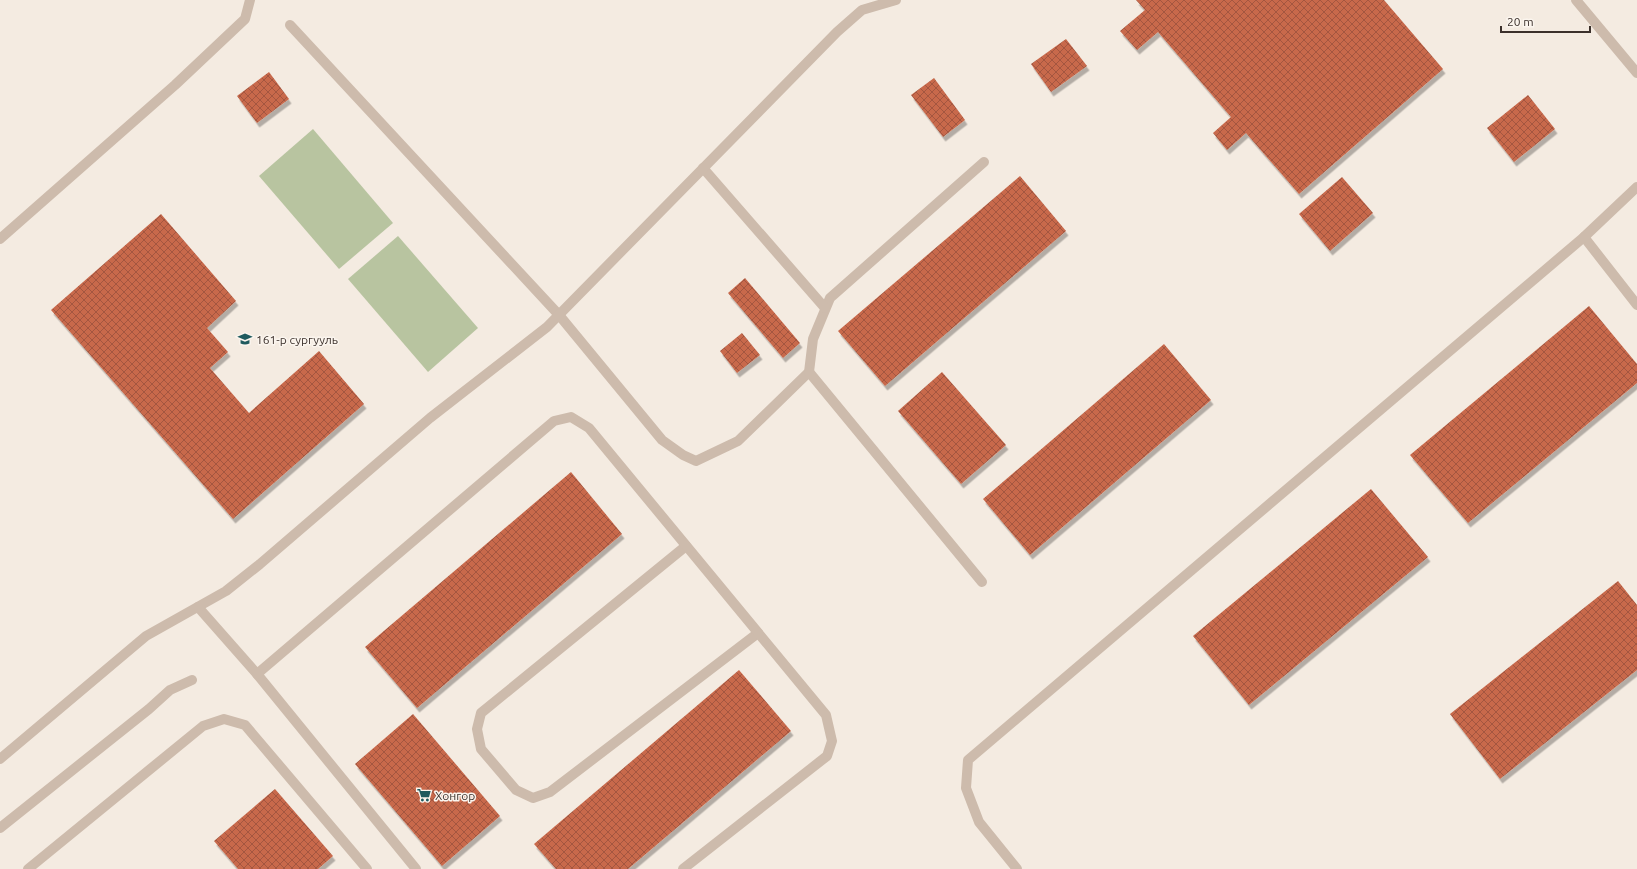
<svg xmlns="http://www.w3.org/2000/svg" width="1637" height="869" font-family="Ubuntu,sans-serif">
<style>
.green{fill:#b8c4a0}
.building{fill:url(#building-cross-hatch);filter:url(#shadow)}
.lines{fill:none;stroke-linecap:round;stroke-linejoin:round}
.service{stroke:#cdbbac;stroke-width:10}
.minor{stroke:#cdbbac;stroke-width:10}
.labels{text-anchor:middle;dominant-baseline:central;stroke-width:3;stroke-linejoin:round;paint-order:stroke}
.poi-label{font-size:12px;fill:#3b302b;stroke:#fbf5ee;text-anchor:start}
</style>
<defs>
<pattern id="building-cross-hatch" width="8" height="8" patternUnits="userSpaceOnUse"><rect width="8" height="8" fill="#c8694b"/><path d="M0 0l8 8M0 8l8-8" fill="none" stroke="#a4573f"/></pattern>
<filter id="shadow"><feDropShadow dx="2.5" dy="4.5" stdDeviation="0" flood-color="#0004"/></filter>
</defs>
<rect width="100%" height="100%" fill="#f4ebe1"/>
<g class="green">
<polygon points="313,129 393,223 339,269 259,176"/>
<polygon points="398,236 478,328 428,372 348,279"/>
</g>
<g class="building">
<polygon points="1136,0 1384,0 1443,69 1299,194 1246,133 1227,150 1213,133 1231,117 1158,32 1137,50 1120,31 1145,10"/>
<polygon points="1066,39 1087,66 1051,92 1031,64"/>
<polygon points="269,72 289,99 257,123 237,96"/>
<polygon points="934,78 965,120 943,137 911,95"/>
<polygon points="1528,95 1555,129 1514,162 1487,128"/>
<polygon points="1020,176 1066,231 885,386 838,331"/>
<polygon points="1342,177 1373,213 1330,251 1299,214"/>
<polygon points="161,214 236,301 207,328 228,352 210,368 249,413 319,351 364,404 233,519 51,310"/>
<polygon points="745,278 800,343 783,358 728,293"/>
<polygon points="1589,306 1637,364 1637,383 1468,523 1410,455"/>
<polygon points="742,333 760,355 737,373 720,351"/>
<polygon points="1164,344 1211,400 1030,555 983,499"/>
<polygon points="942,372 1006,445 961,484 898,411"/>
<polygon points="571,472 622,534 417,708 365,647"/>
<polygon points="1371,489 1428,557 1249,705 1193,636"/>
<polygon points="1618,581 1637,605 1637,670 1500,779 1450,714"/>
<polygon points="739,670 791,731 628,869 556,869 534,844"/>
<polygon points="413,714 500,816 442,866 355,764"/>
<polygon points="275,789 333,856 318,869 238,869 214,841"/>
</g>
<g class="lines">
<g class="service">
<polyline points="290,25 559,315 662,440 683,455 696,461 738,441 809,372 813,339 830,298 984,162"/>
<polyline points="703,168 825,308"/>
<polyline points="1584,237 1637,305"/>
<polyline points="0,239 175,85 245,19 250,0"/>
<polyline points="809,372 982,582"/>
<polyline points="686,546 481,713 477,729 481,749 516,790 533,798 550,792 758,633"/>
<polyline points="198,607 257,674 416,869"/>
<polyline points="257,674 554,421 571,417 589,428 826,715 832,741 827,756 683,869"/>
<polyline points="0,828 149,709 170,690 192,680"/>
<polyline points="28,869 203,726 224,719 245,725 367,869"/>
</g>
<g class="minor">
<polyline points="1576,0 1637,73"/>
<polyline points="0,759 146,636 226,591 260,564 430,418 547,327 837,32 862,10 896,0"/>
<polyline points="1017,869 979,822 966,788 968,760 1584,237 1637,187"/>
</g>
</g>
<defs>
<symbol id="school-bare" viewBox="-9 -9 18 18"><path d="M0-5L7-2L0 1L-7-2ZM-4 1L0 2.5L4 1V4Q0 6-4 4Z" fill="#1f5a5e" stroke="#fbf5ee" stroke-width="2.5" paint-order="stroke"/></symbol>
<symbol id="supermarket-bare" viewBox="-9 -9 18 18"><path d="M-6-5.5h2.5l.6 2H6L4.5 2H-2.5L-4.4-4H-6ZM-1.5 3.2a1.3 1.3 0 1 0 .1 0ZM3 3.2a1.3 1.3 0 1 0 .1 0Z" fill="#1f5a5e" stroke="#fbf5ee" stroke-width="2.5" paint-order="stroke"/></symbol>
</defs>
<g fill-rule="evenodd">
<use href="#school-bare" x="235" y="329" width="20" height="20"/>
<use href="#supermarket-bare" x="414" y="785" width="20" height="20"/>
</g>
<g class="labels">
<g class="poi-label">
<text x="256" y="339">161-р сургууль</text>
<text x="435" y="795">Хонгор</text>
</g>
</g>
<path d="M1501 26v6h89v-6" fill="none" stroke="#3b302b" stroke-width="2"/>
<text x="1507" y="26" font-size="12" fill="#3b302b" stroke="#fbf5ee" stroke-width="3" paint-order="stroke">20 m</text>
</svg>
